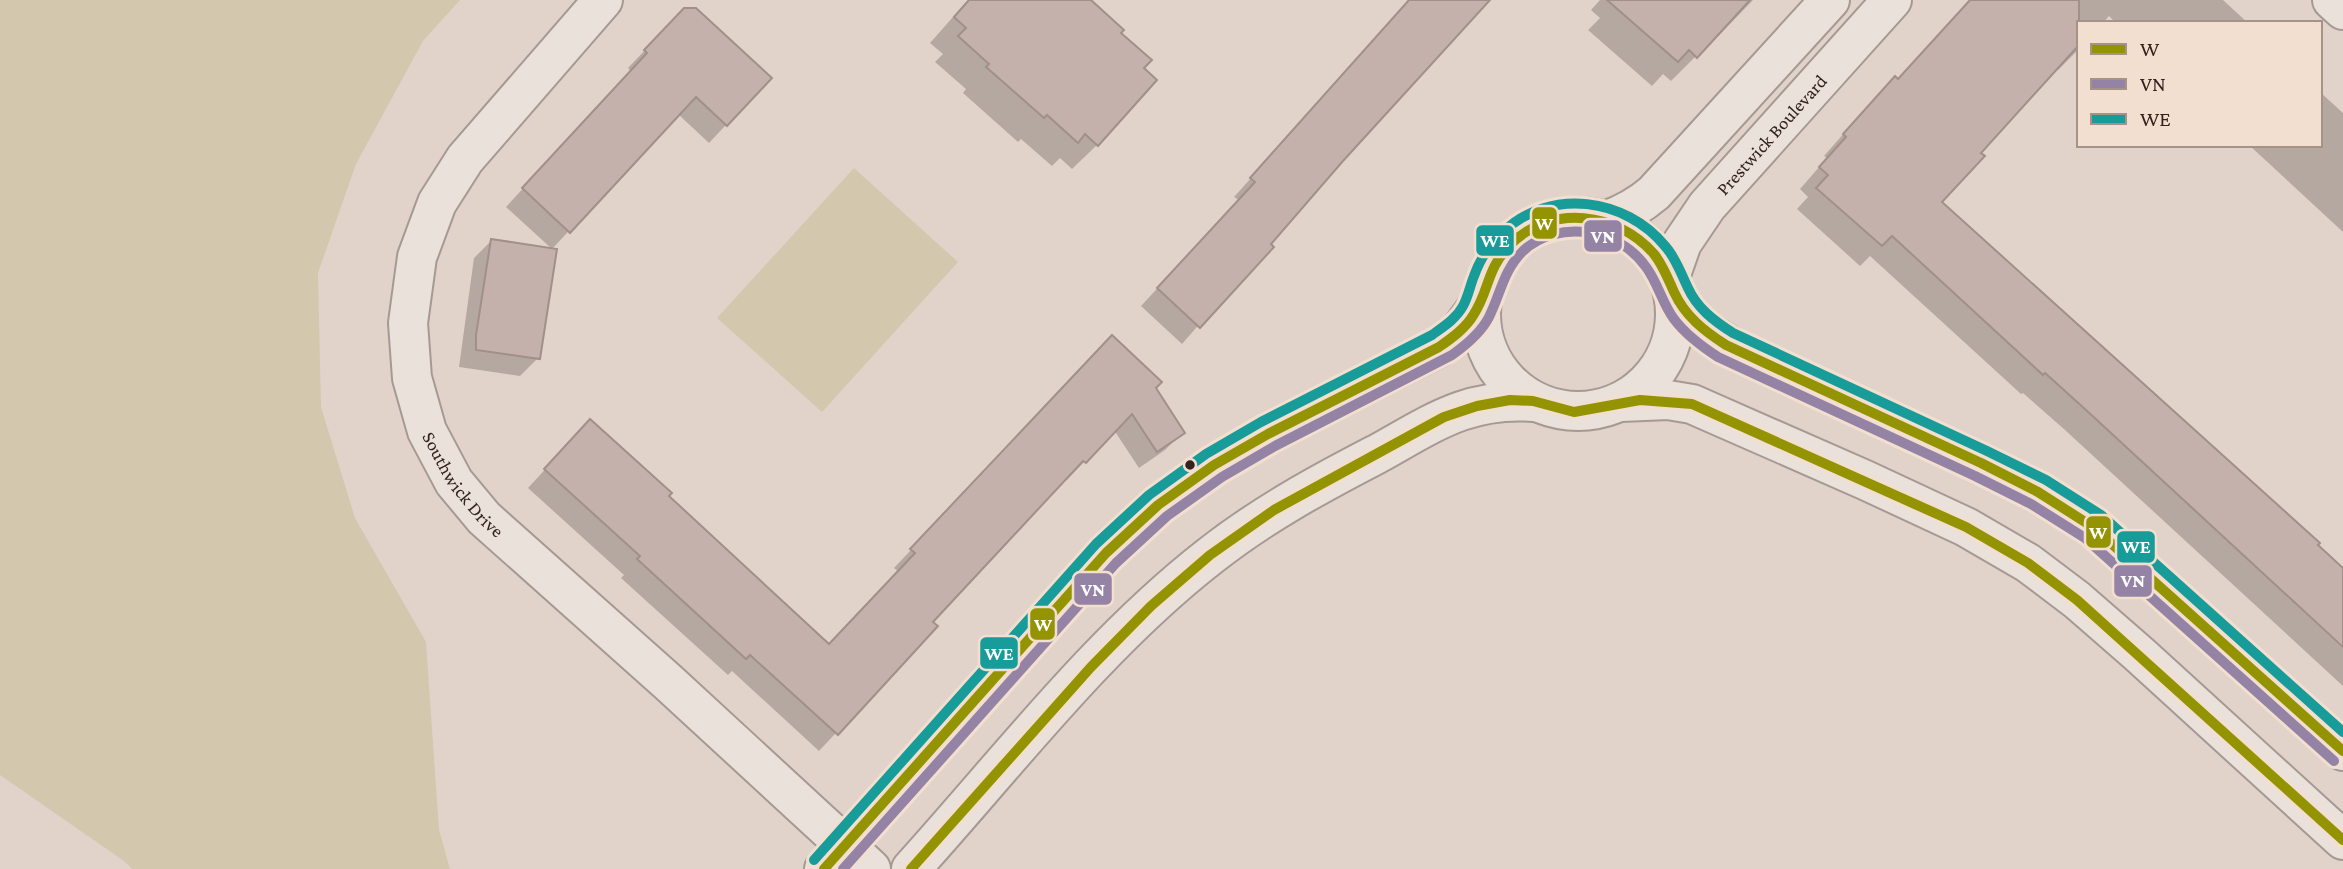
<svg xmlns="http://www.w3.org/2000/svg" width="2343" height="869" font-family="'Crimson Pro',serif">
<style>
.green{fill:#d3c8ad}
.shadow{fill:#0003}
.building{fill:#c4b1ab;stroke:#a18f8a;stroke-width:2}
.lines{fill:none;stroke-linecap:round;stroke-linejoin:round}
.minor-casing{stroke:#a69994;stroke-width:42}
.minor{stroke:#eae1db;stroke-width:38}
.bus-1-casing{stroke:#f2dfd0;stroke-width:16}
.bus-2-casing{stroke:#f2dfd0;stroke-width:16}
.bus-3-casing{stroke:#f2dfd0;stroke-width:16}
.bus-1{stroke:#949301;stroke-width:10}
.bus-2{stroke:#9583a5;stroke-width:10}
.bus-3{stroke:#179c99;stroke-width:10}
.bus-dot{fill:#33221d;stroke:#f2dfd0;stroke-width:2.5}
.labels{text-anchor:middle;dominant-baseline:central;stroke-width:5;stroke-linejoin:round;paint-order:stroke}
.street-label{font-size:19px;fill:#33221d;stroke:#f2dfd0}
.line-badge{stroke:#f2dfd0;stroke-width:2.5}
.badge-label{font-size:19px;text-anchor:middle;font-weight:bold;fill:#fff}
</style>
<rect width="100%" height="100%" fill="#e1d3ca"/>
<g class="green">
<polygon points="0,0 460,0 423,41 356,164 318,273 321,407 355,518 426,642 439,830 450,869 132,869 124,861 0,775"/>
<polygon points="854,168 958,262 822,412 717,318"/>
</g>
<g class="shadow">
<polygon points="968,0 1088,0 1119,33 1142,69 1097,145 1072,169 1060,158 1052,166 1021,139 1018,142 963,93 966,89 935,62 943,54 930,43"/>
<polygon points="1410,0 1487,0 1406,88 1182,344 1141,306 1239,200 1234,197"/>
<polygon points="1600,0 1753,0 1702,53 1700,52 1671,81 1663,74 1652,86 1588,30 1600,18 1591,10"/>
<polygon points="1970,0 2223,0 2248,23 2116,23 2109,16 2103,23 2079,23 2079,49 2058,70 2056,68 1978,154 1939,203 2343,570 2343,686 2065,430 2023,393 2021,394 1870,256 1860,266 1797,209 1808,197 1800,189 1827,158 1824,156 1874,99 1897,81"/>
<polygon points="667,27 770,78 709,143 678,114 552,249 506,207 631,71 628,68"/>
<polygon points="2320,92 2343,113 2343,232 2249,145 2320,145"/>
<polygon points="492,240 538,358 520,376 459,367 474,258"/>
<polygon points="1095,355 1154,388 1183,432 1165,450 1139,468 1114,430 1067,480 1065,478 931,622 935,627 819,751 732,671 728,675 621,578 624,575 528,488 573,439 666,496 829,646 899,572 894,568"/>
</g>
<g class="building">
<polygon points="969,0 1091,0 1124,30 1121,33 1152,60 1144,68 1157,80 1098,146 1085,134 1078,143 1047,115 1044,118 986,67 989,64 958,36 966,28 954,17"/>
<polygon points="1409,0 1490,0 1343,161 1271,244 1274,247 1200,328 1157,288 1255,182 1250,178"/>
<polygon points="1607,0 1750,0 1697,58 1689,50 1678,62"/>
<polygon points="1970,0 2079,0 2079,45 1981,153 1985,156 1942,202 2320,543 2318,545 2343,568 2343,647 2086,410 2045,373 2043,375 1892,236 1882,246 1816,188 1828,175 1819,167 1846,137 1843,134 1895,76 1898,79"/>
<polygon points="684,8 696,8 772,78 727,126 696,97 570,233 522,188 647,53 644,50"/>
<polygon points="491,239 557,249 540,359 476,350 476,335"/>
<polygon points="1112,335 1162,382 1156,388 1185,433 1157,452 1132,414 1086,463 1083,461 933,622 938,626 838,735 750,655 746,659 637,559 640,556 544,469 590,419 672,493 669,496 829,644 915,553 910,549"/>
</g>
<g class="lines">
<defs>
<g id="minor">
<path id="s1" d="M 603,0 L 465,159 L 437,203 L 417,257 L 408,323 L 412,378 L 427,431 L 454,482 L 484,518 L 668,682 L 871,869"/>
<polyline points="2332,0 2343,10"/>
<circle cx="1578" cy="314" r="97"/>
<path d="M 1605,221 C 1624,214 1639,206 1654,193 L 1830,0"/>
<path id="s2" d="M 1669,280 L 1682,243 L 1707,206 L 1892,0"/>
<polyline points="1674,298 1701,328 1741,353 1981,463 2038,492 2093,527 2343,751"/>
<polyline points="1621,402 1668,400 1692,404 1865,480 1966,527 2028,563 2077,600 2139,654 2343,840"/>
<polyline points="824,869 1106,553 1158,505 1214,465 1268,434 1439,347 1459,332 1481,302"/>
<path d="M 911,869 C 1007,763 1097,644 1210,556 C 1262,515 1319,484 1377,454 C 1433,423 1468,397 1534,402"/>
</g>
</defs>
<use href="#minor" class="minor-casing"/>
<use href="#minor" class="minor"/>
<defs>
<g id="bus-1">
<path d="M 824,869 L 1106,553 L 1158,505 L 1214,465 L 1268,434 L 1439,347 C 1452,338 1466,328 1474,314 C 1490,289 1486,269 1511,244 C 1551,204 1618,212 1654,254 C 1663,265 1668,279 1674,292 C 1685,316 1704,331 1726,345 L 1981,463 L 2038,492 L 2093,527 L 2343,751"/>
<polyline points="911,869 1091,667 1151,606 1210,555 1274,510 1444,417 1477,406 1510,400 1533,401 1574,412 1640,400 1692,404 1966,527 2028,563 2077,600 2343,840"/>
</g>
<path id="bus-2" d="M 843,869 L 1116,563 L 1167,516 L 1222,477 L 1275,446 L 1452,355 C 1466,345 1481,333 1489,317 C 1501,293 1503,271 1523,251 C 1558,219 1619,228 1646,267 C 1658,283 1662,303 1674,319 C 1686,335 1701,346 1718,357 L 1975,476 L 2031,504 L 2085,538 L 2334,761"/>
<path id="bus-3" d="M 814,860 L 1096,544 L 1149,495 L 1206,454 L 1261,422 L 1432,335 C 1443,327 1456,319 1463,306 C 1468,297 1470,286 1474,276 C 1480,259 1490,244 1503,232 C 1550,187 1626,198 1665,246 C 1676,258 1681,274 1688,288 C 1697,308 1714,321 1733,333 L 1987,451 L 2046,480 L 2101,515 L 2343,732"/>
</defs>
<use href="#bus-1" class="bus-1-casing"/>
<use href="#bus-2" class="bus-2-casing"/>
<use href="#bus-3" class="bus-3-casing"/>
<use href="#bus-1" class="bus-1"/>
<use href="#bus-2" class="bus-2"/>
<use href="#bus-3" class="bus-3"/>
</g>
<circle class="bus-dot" cx="1190" cy="465" r="6"/>
<g class="labels">
<g class="street-label">
<text stroke="none"><textPath href="#s2" startOffset="180">Prestwick Boulevard</textPath></text>
<text stroke="none"><textPath href="#s1" startOffset="562">Southwick Drive</textPath></text>
</g>
</g>
<g class="line-badge">
<rect x="1531" y="206" width="27" height="34" rx="7" fill="#949301"/>
<rect x="1583" y="219" width="40" height="34" rx="7" fill="#9583a5"/>
<rect x="1475" y="224" width="40" height="33" rx="7" fill="#179c99"/>
<rect x="2085" y="515" width="27" height="34" rx="7" fill="#949301"/>
<rect x="2116" y="530" width="40" height="34" rx="7" fill="#179c99"/>
<rect x="2113" y="564" width="40" height="34" rx="7" fill="#9583a5"/>
<rect x="1073" y="572" width="40" height="34" rx="7" fill="#9583a5"/>
<rect x="1029" y="607" width="27" height="34" rx="7" fill="#949301"/>
<rect x="979" y="636" width="40" height="34" rx="7" fill="#179c99"/>
</g>
<g class="badge-label">
<text x="1544" y="230">W</text>
<text x="1603" y="243">VN</text>
<text x="1495" y="247">WE</text>
<text x="2098" y="539">W</text>
<text x="2136" y="553">WE</text>
<text x="2133" y="587">VN</text>
<text x="1093" y="596">VN</text>
<text x="1043" y="631">W</text>
<text x="999" y="660">WE</text>
</g>
<rect x="2077" y="21" width="245" height="126" fill="#f2dfd0" stroke="#a69388" stroke-width="2"/>
<rect x="2091" y="44" width="35" height="10" fill="#949301" stroke="#a69388" stroke-width="2"/>
<text x="2140" y="56" font-size="21" fill="#33221d">W</text>
<rect x="2091" y="79" width="35" height="10" fill="#9583a5" stroke="#a69388" stroke-width="2"/>
<text x="2140" y="91" font-size="21" fill="#33221d">VN</text>
<rect x="2091" y="114" width="35" height="10" fill="#179c99" stroke="#a69388" stroke-width="2"/>
<text x="2140" y="126" font-size="21" fill="#33221d">WE</text>
</svg>
